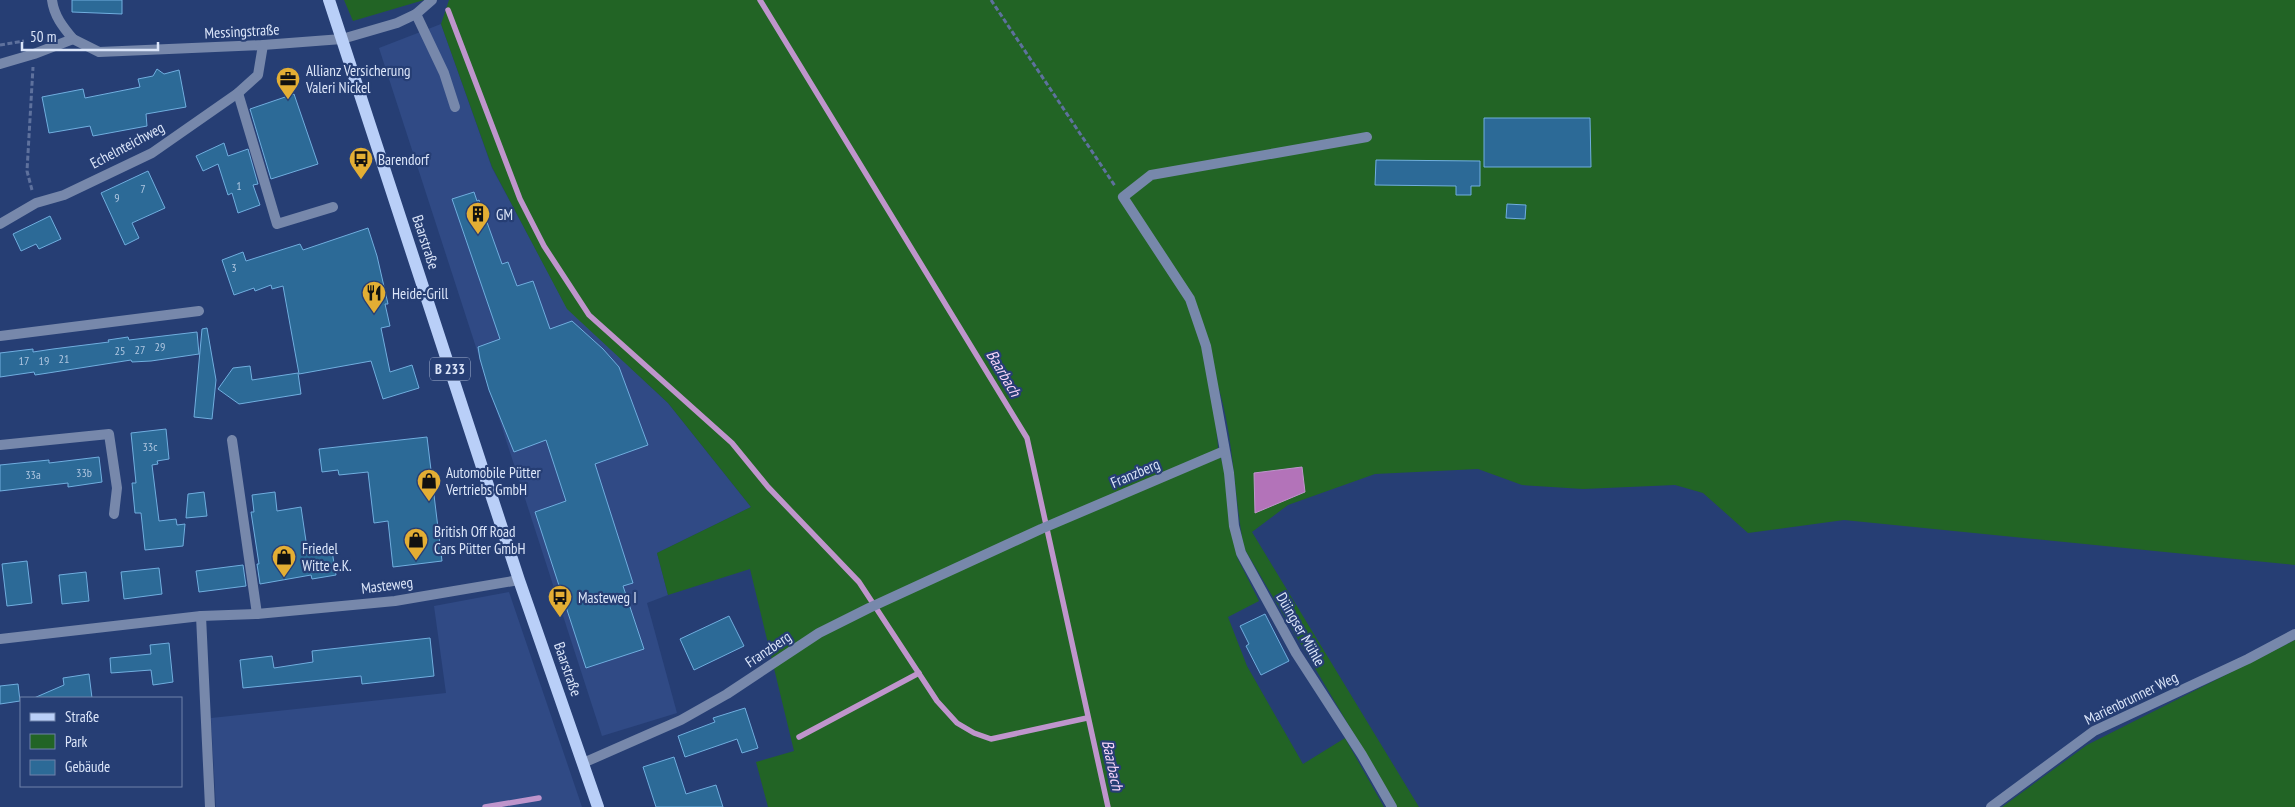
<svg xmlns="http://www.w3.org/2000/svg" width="2295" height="807" font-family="'PT Sans Narrow',sans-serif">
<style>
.built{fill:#304a85}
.green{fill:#226425}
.water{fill:#b373b9;stroke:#bf95cc}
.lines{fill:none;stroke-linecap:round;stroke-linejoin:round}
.stream{stroke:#bf95cc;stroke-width:5.5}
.building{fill:#2c6a97;stroke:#70aedf}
.path{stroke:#5e719d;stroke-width:3;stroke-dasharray:5 2.5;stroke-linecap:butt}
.service{stroke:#7788ab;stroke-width:10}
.minor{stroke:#7788ab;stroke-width:10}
.primary{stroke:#b9cff8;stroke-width:12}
.labels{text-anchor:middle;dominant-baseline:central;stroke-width:4.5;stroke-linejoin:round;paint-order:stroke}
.number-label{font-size:12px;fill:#afc6e0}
.shield{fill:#263e74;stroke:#a5b3d1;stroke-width:1}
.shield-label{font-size:14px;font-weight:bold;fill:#dbe5f9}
.street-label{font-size:15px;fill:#dbe5f9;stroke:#263e74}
.poi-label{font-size:15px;fill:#dbe5f9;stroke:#263e74;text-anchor:start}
.water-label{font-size:16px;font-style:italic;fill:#f7d4f9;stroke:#263e74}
</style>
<rect width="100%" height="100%" fill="#263e74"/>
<g class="built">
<polygon points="441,24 492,168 567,308 668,403 751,507 657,553 668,595 647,603 677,713 602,736 379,48"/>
<polygon points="509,592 582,807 216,807 211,718 446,693 434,606"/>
</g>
<g class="green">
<polygon points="344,0 424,0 353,21"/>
<path d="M 449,0 L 2295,0 L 2295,565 L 1844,520 L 1748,533 L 1703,493 L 1675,485 L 1583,489 L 1522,485 L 1478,469 L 1375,474 L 1288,505 L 1252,532 L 1419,807 L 1397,807 L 1244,548 C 1234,496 1234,440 1219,389 L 1213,391 L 1218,447 L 1225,473 L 1230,526 L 1237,557 L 1259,601 L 1228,617 L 1247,666 L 1303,764 L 1345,738 L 1384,807 L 768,807 L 756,762 L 794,751 L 750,569 L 668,595 L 657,553 L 751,507 L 668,403 L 567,309 L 492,167 L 441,24 Z"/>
<polygon points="2295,640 2295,807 2002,807 2087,745"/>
</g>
<polygon class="water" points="1302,467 1305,492 1255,513 1254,473"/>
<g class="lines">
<g class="stream">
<polyline points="760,0 1027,438 1108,807"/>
<polyline points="448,10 520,199 544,246 589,315 732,443 768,487 859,582 937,701 957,723 974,733 991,739 1087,718"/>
<polyline points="799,737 919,673"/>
<polyline points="485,807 539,798"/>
</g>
</g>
<g class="building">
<polygon points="72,0 122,0 122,14 72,12"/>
<polygon points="157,69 164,74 179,70 186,107 146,114 147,126 93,136 90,126 49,133 42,97 83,89 85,98 140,87 138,79 153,76"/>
<polygon points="294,94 318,164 271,179 250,109"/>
<polygon points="1484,118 1590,118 1591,167 1484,167"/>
<polygon points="224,143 228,156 248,149 258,184 253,185 260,205 238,213 232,193 228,195 218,164 203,171 196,156"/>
<polygon points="1376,160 1480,161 1480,186 1471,186 1471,195 1456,195 1456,186 1375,185"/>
<polygon points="148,171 165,208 132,223 139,238 125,245 101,193"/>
<polygon points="474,192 477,201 479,200 502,264 508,262 517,286 533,281 550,329 572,321 603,349 619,367 648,445 595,464 633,583 623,586 644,649 586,668 535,512 566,501 546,440 514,452 489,390 480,359 478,347 500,339 452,199"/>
<polygon points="1507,204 1526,205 1525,219 1506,218"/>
<polygon points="50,216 61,239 39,249 36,244 21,251 13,234"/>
<polygon points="368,228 377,256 388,304 385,304 390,326 381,328 390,372 412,365 419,388 383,399 371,361 299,374 283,286 272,289 271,285 255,291 254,288 234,295 222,260 243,252 246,261 300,244 303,250"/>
<polygon points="207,328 216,380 212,419 194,417 202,329"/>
<polygon points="197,332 199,354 151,361 132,362 131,360 48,373 35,375 34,372 0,377 0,353 33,349 33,352 53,349 109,342 108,340 128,337 129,340"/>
<polygon points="250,366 252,380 298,373 301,394 239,404 218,389 233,368"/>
<polygon points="166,429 169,459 157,461 158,464 152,465 159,521 176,519 177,525 185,524 183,546 145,550 141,513 135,513 132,483 136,483 131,433"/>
<polygon points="427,437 442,561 393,567 388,521 374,523 368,472 339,475 338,470 322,472 319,449"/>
<polygon points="99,457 102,482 68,487 68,483 0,491 0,465 49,460 49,463"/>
<polygon points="204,492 207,516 186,518 188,494"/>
<polygon points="275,492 277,511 301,507 308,555 332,551 336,575 312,579 311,575 260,584 257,564 259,564 251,512 254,512 252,495"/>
<polygon points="27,561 32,603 7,606 2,564"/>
<polygon points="243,565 246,586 199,592 196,571"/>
<polygon points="159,568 162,594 124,599 121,572"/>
<polygon points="86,572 89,601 62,604 59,575"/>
<polygon points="1265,614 1289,661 1261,675 1246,646 1249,644 1240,626"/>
<polygon points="729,616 744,646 694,670 680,639"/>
<polygon points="430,638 434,676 362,684 361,676 243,688 240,660 272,656 274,668 313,662 312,651"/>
<polygon points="169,643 173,682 153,685 151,670 111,673 110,658 151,654 150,645"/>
<polygon points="89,674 92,698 34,698 64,685 63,678"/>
<polygon points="18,684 20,701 0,704 0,686"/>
<polygon points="745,708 758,748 742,753 737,739 685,757 678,736 715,722 713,718"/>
<polygon points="674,757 686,794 716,785 723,807 656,807 643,767"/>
</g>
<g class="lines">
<g class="path">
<polyline points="991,0 1115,186"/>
<polyline points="0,45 24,41"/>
<polyline points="32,190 27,171 33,67"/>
</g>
<g class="service">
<polyline points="416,14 444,73 455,107"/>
<polyline points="238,93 277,224 333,207"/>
</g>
<g class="minor">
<path d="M 52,0 C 54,16 63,27 73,39"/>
<polyline points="0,64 34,54 73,39 99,52 263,45 342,39 397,23 416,14 432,0"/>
<polyline points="1367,137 1151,175 1123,197 1190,299 1206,346 1229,473 1234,526 1241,553 1296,653 1362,755 1392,807"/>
<polyline points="0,224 36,203 64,195 152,153 238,93 258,75 263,45"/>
<polyline points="0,336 199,311"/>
<polyline points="232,440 257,614"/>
<polyline points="0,445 109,434 117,488 114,514"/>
<polyline points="201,616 210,807"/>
<polyline points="0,639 201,616 257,614 395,601 519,580"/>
<polyline points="583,763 681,720 727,694 819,633 869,608 1041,529 1224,451"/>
<polyline points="1991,807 2094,731 2248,659 2295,634"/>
</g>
<polyline class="primary" points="329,0 519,580 598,807"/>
</g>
<defs>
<symbol id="office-pin" viewBox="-11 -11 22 30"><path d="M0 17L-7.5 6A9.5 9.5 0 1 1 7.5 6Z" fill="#e3ae34" stroke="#263e74"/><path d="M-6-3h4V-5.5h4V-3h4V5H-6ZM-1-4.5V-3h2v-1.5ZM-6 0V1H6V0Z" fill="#111"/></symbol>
<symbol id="bus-pin" viewBox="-11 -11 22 30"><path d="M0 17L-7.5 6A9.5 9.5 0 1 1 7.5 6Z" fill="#e3ae34" stroke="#263e74"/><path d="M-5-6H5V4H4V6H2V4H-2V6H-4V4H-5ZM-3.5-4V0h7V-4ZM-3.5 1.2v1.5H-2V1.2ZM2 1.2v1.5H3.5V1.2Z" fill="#111"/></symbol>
<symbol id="building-pin" viewBox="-11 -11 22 30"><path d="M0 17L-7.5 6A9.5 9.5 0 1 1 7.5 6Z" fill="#e3ae34" stroke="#263e74"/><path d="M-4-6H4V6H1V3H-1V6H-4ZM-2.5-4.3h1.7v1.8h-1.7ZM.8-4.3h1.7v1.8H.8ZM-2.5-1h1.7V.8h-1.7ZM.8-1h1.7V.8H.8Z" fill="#111"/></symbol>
<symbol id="restaurant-pin" viewBox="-11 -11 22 30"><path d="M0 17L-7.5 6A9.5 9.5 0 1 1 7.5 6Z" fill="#e3ae34" stroke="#263e74"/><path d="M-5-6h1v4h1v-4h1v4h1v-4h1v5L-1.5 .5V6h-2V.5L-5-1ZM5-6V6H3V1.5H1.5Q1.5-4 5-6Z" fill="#111"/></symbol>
<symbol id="shop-pin" viewBox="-11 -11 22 30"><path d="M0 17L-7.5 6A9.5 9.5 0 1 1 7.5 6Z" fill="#e3ae34" stroke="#263e74"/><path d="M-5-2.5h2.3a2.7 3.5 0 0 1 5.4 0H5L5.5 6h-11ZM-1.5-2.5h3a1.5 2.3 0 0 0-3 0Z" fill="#111"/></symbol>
</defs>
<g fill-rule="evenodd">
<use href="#office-pin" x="274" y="65" width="28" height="38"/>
<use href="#bus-pin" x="347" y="145" width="28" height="38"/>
<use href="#building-pin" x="464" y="200" width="28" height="38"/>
<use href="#restaurant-pin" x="360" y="279" width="28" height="38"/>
<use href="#shop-pin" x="415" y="467" width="28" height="38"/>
<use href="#shop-pin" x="402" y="526" width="28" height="38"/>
<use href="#shop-pin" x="270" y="543" width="28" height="38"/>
<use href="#bus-pin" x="546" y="583" width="28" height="38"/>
</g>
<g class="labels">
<g class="number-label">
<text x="239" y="185">1</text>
<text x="143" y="188">7</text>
<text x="117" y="197">9</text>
<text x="234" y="267">3</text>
<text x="160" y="346">29</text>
<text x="140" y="349">27</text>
<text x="120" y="350">25</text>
<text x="64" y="358">21</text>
<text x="24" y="360">17</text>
<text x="44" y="360">19</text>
<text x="150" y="446">33c</text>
<text x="84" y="472">33b</text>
<text x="33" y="474">33a</text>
</g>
<rect class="shield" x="430" y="357.5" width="40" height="23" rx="4"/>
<g class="shield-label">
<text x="450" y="369">B 233</text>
</g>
<g class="street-label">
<text transform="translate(242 31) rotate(-3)">Messingstraße</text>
<text transform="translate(127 145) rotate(-28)">Echelnteichweg</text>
<text transform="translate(426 242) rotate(72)">Baarstraße</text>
<text transform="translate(1135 473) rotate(-23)">Franzberg</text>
<text transform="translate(387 585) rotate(-7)">Masteweg</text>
<text transform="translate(1301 629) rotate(60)">Düingser Mühle</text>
<text transform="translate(768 649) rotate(-34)">Franzberg</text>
<text transform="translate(568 669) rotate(71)">Baarstraße</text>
<text transform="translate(2131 698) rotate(-26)">Marienbrunner Weg</text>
</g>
<g class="poi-label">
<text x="306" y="70">Allianz Versicherung<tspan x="306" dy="17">Valeri Nickel</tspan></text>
<text x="378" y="159">Barendorf</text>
<text x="496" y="214">GM</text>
<text x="392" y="293">Heide-Grill</text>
<text x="446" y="472">Automobile Pütter<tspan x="446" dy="17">Vertriebs GmbH</tspan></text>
<text x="434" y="531">British Off Road<tspan x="434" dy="17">Cars Pütter GmbH</tspan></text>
<text x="302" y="548">Friedel<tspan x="302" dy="17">Witte e.K.</tspan></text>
<text x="578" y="597">Masteweg I</text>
</g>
<g class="water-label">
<text transform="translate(1004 373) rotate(59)">Baarbach</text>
<text transform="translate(1113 765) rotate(78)">Baarbach</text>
</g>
</g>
<rect x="20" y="697" width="162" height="90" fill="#263e74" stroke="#6e81a9"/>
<rect x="30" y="713" width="25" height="8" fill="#b9cff8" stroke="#6e81a9"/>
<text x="65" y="722" font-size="15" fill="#dbe5f9">Straße</text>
<rect x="30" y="734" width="25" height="15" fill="#226425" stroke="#6e81a9"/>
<text x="65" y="747" font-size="15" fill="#dbe5f9">Park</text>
<rect x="30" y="760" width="25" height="15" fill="#2c6a97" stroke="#6e81a9"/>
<text x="65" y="772" font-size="15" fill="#dbe5f9">Gebäude</text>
<path d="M22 42v8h136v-8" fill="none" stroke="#dbe5f9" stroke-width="2.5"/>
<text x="30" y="42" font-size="15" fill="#dbe5f9" stroke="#263e74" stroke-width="4" paint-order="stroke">50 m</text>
</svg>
